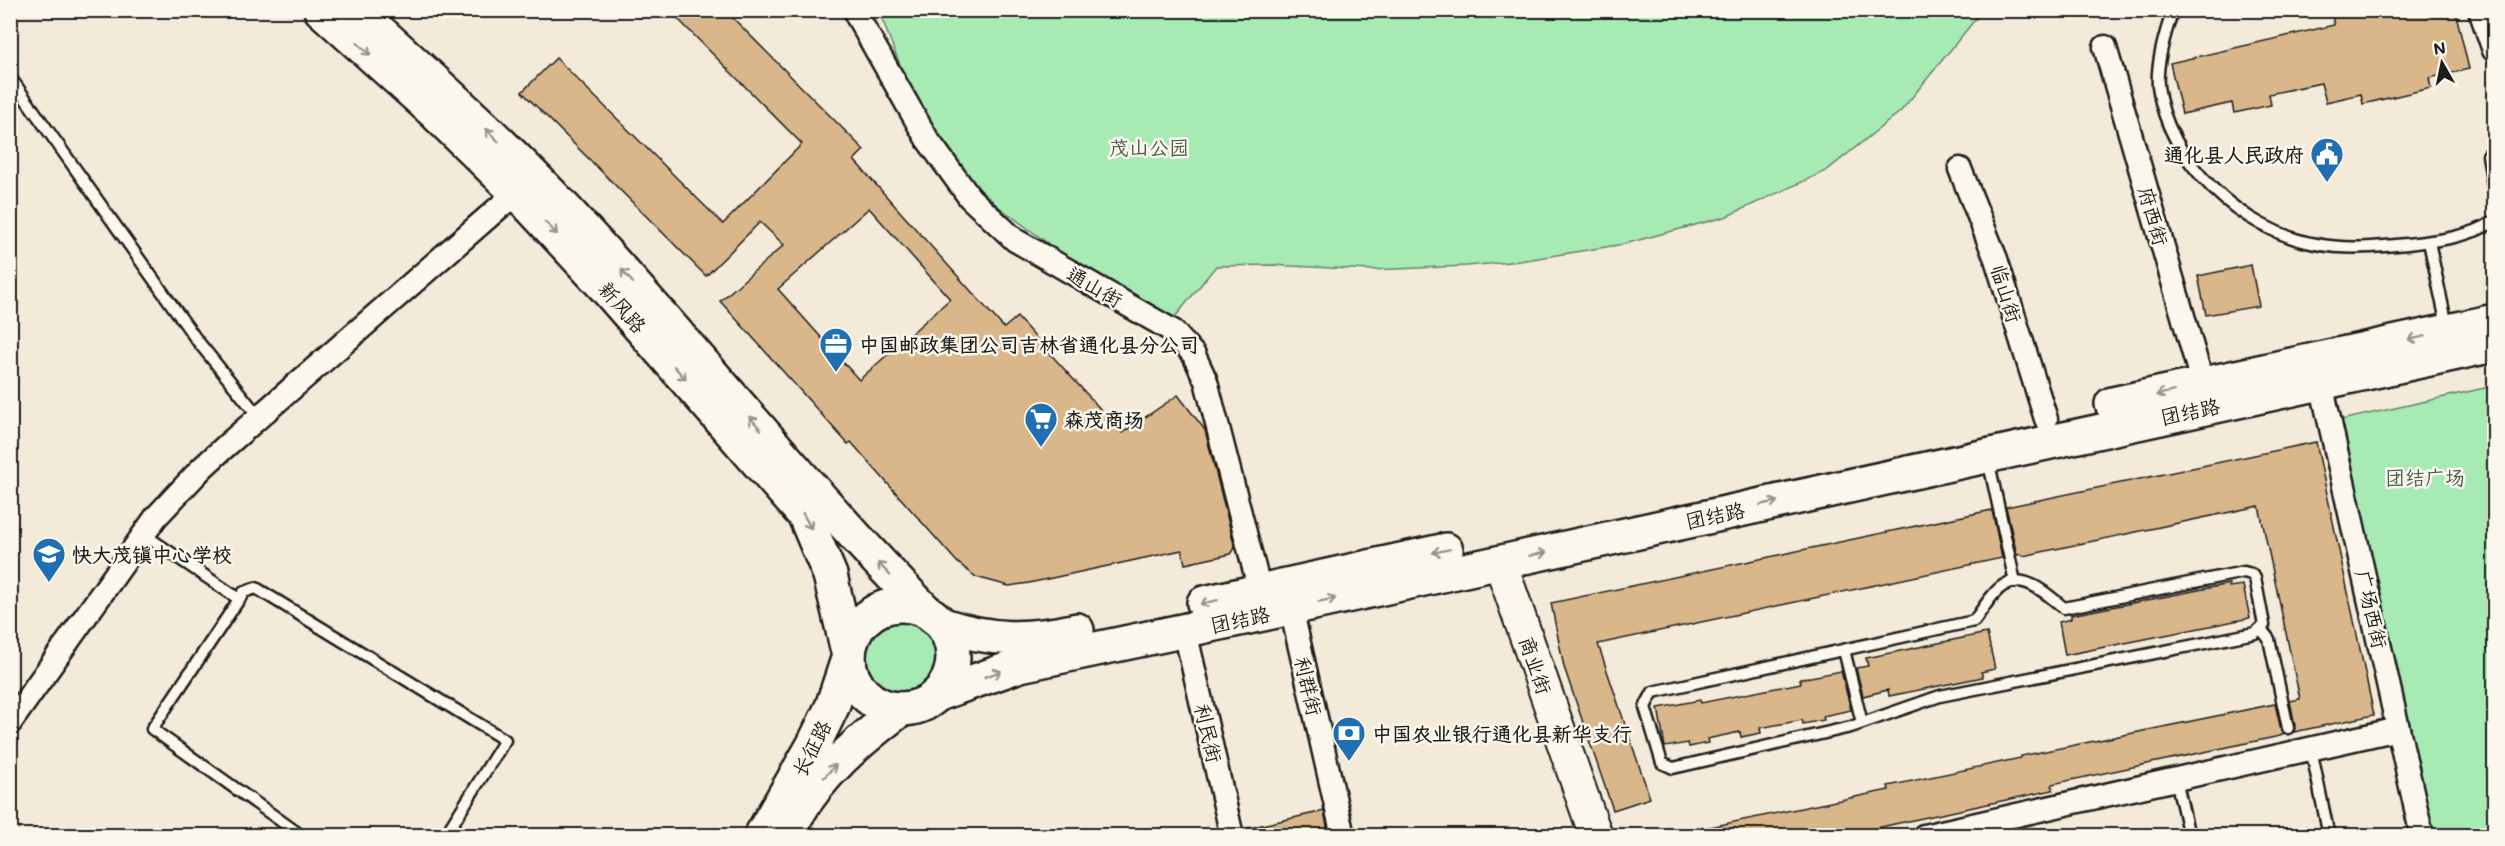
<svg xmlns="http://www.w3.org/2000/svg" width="2505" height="846" font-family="Mali,'LXGW WenKai TC',sans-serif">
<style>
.green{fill:#a7eab4;stroke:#628368;stroke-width:1.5}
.building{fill:#d9b78b;stroke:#1c1c1c;stroke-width:1.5;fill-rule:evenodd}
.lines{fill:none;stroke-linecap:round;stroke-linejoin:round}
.lane-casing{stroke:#1c1c1c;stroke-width:15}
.street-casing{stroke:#1c1c1c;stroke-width:27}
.secondary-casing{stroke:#1c1c1c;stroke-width:36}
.highway-casing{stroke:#1c1c1c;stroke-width:38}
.lane{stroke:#fbf7ec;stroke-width:10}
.street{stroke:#fbf7ec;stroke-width:22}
.secondary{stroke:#fbf7ec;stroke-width:32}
.highway{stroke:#fbf7ec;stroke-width:33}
.oneway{stroke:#97948e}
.labels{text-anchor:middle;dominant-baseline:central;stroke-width:5;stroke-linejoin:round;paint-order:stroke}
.park-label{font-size:20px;fill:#465a4a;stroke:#fbf7ec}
.poi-label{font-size:20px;font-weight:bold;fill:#1c1c1c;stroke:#fbf7ec;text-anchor:start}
.street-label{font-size:20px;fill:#1c1c1c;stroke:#fbf7ec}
</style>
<rect width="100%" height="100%" fill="#f4ead9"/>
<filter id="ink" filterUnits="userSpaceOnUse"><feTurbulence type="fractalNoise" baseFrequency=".0167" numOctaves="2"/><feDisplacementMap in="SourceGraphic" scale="12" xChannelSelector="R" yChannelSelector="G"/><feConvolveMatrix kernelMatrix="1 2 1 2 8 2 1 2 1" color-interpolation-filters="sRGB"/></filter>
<g filter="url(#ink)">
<g class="green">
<polygon points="879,11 1982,11 1901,111 1826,171 1725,217 1624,244 1520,261 1467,266 1370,270 1273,265 1216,266 1175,317 1140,301 1073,262 995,204 963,173 919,114"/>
<polygon points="2494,386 2494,835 2433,835 2341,420"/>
<circle cx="903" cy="658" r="36"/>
</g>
<g class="building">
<path d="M 669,10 L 725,10 L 864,150 L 854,160 L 1004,328 L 1017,317 L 1122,433 L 1178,395 L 1205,430 L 1235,548 L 1231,554 L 1185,564 L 1182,550 L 1029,583 L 1009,586 L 976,577 L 957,562 L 851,442 L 848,444 L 720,301 L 784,245 L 760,222 L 706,276 L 522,92 L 556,58 L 723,224 L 802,144 ZM 869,208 L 950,299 L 859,380 L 778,289 Z"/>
<polygon points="2331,10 2455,10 2469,69 2429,78 2431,88 2363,104 2361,94 2326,102 2321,83 2269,94 2271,105 2234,113 2232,103 2182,114 2170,63 2334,25"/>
<polygon points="2251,265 2259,306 2206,315 2198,276"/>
<polygon points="2316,442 2374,715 2294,732 2295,726 2290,701 2300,699 2259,506 2023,556 2022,554 2017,555 2006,507"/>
<polygon points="1992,510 2002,558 1598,644 1650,798 1613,810 1564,667 1551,603"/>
<polygon points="2229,584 2229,587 2243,585 2250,618 2065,655 2059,622 2071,619 2071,615"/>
<polygon points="1987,633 1995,669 1981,672 1983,677 1889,696 1888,690 1863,696 1856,668 1868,666 1866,658"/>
<polygon points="1841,671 1851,710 1823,716 1824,720 1803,724 1802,720 1760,728 1761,733 1741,737 1740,732 1707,739 1708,743 1689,747 1688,743 1665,747 1658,708 1700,700 1701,703 1801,683 1800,679"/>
<polygon points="2275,704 2281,730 2284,734 2280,736 2052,784 2053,790 1839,836 1700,836 1700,829 1889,790 1888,786 2021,758 2021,756"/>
<polygon points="1324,811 1329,836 1245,836 1244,829"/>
</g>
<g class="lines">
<defs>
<g id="lane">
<path d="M 2173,10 C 2165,33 2156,62 2158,86 C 2167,162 2243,231 2316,244 C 2346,250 2378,247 2407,244 C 2435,241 2472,237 2494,221"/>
<polyline points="10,77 196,339 259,417"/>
<polyline points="2488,155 2494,191"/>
<polyline points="2429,242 2447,326"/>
<polyline points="1988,459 2015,582"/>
<polyline points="143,534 239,599"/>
<path d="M 2244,572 L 2251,574 L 2255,578 L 2264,625 L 2255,633 L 1940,696 L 1851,727 L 1673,768 L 1662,763 L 1645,707 L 1653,692 L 1974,621 C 1980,613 1986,603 1993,595 C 2017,565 2043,591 2064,608 Z"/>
<polyline points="2261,629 2269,639 2288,728"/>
<polyline points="1844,650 1862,723"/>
<polyline points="2311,749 2329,836"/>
<polyline points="2176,779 2189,836"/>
<polyline points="302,836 152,729 244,592 256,588 505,740 445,836"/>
</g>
<g id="street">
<polyline points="2480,10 2494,50"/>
<polyline points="857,16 927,139 970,198 1015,240 1173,331 1194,355 1206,381 1260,591"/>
<polyline points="2105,47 2203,385"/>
<polyline points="1960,169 1996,259 2046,419"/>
<polyline points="2321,383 2422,836"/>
<polyline points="1291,608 1343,836"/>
<polyline points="1185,631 1232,836"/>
<polyline points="10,723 156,517 202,468 227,445 527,183"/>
<polyline points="1924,836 2398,729"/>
</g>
<polyline id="secondary" points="1500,562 1596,836"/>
<g id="highway">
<polyline points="321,10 433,111 522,198 603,285 805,516 830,575 849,656 832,707 813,746 761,836"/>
<path d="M 356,10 C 433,80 511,149 581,226 C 698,353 805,488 925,610"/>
<polyline points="2112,404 2494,321"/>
<polyline points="1204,603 1446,550"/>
<circle cx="901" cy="657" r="52"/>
<path d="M 943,625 C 991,641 1027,641 1077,630"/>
<polyline points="938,694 1020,665 1291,608 2494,345"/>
<path d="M 795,818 C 821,773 860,740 901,709"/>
</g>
</defs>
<use href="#lane" class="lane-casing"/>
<use href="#street" class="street-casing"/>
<use href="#secondary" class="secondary-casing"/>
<use href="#highway" class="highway-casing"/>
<use href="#lane" class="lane"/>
<use href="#street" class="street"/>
<use href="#secondary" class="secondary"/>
<use href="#highway" class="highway"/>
</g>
<defs><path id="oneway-shaft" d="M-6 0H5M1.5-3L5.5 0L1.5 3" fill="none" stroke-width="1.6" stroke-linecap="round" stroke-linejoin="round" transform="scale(1.5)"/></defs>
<g class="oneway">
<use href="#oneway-shaft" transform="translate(364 49) rotate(42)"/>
<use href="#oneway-shaft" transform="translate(492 135) rotate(-136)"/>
<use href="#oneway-shaft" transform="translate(551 228) rotate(46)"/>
<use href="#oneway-shaft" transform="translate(627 276) rotate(-131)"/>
<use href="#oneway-shaft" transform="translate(2417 338) rotate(168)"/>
<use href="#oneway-shaft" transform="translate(680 373) rotate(49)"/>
<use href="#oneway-shaft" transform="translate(2165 393) rotate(168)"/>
<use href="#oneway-shaft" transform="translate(755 423) rotate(-131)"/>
<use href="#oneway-shaft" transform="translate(1769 503) rotate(-12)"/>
<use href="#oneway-shaft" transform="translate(807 521) rotate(61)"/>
<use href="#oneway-shaft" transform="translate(1441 551) rotate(168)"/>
<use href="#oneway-shaft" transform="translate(1538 554) rotate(-12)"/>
<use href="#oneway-shaft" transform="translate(884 569) rotate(-134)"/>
<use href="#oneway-shaft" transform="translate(1327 600) rotate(-12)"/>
<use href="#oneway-shaft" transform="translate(1209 602) rotate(168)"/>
<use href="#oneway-shaft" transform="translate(993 674) rotate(-20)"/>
<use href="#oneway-shaft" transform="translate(830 771) rotate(-47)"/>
</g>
</g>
<defs>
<symbol id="civic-pin" viewBox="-11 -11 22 30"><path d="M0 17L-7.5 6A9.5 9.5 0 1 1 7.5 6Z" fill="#1f6fb2" stroke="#fbf7ec"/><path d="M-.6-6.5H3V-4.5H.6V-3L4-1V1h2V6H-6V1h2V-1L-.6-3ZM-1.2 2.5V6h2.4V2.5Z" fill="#fff"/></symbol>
<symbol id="office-pin" viewBox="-11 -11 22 30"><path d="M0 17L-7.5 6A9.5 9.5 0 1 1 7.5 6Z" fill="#1f6fb2" stroke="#fbf7ec"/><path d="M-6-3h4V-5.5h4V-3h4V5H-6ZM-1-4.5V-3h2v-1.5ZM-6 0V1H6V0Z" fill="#fff"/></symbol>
<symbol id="supermarket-pin" viewBox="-11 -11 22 30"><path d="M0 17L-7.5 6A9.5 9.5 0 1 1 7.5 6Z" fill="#1f6fb2" stroke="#fbf7ec"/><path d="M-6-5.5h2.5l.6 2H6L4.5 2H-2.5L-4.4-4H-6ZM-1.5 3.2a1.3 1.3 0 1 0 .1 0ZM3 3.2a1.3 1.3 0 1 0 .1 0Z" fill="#fff"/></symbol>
<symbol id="school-pin" viewBox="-11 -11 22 30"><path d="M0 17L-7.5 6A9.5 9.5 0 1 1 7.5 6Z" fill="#1f6fb2" stroke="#fbf7ec"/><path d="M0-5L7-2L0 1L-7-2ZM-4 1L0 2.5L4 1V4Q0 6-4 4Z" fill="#fff"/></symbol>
<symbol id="bank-pin" viewBox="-11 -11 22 30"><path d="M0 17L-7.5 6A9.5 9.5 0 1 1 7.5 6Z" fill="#1f6fb2" stroke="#fbf7ec"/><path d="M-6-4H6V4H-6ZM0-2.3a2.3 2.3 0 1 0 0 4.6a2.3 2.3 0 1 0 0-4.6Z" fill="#fff"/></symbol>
</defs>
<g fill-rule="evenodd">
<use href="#civic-pin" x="2308" y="135" width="38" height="52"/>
<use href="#office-pin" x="817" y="325" width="38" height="52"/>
<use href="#supermarket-pin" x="1022" y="400" width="38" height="52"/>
<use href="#school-pin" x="30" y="535" width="38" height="52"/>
<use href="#bank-pin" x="1330" y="714" width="38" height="52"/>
</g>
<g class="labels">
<g class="park-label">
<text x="1149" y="147">茂山公园</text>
<text x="2425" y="477">团结广场</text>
</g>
<g class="poi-label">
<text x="2304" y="154" text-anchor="end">通化县人民政府</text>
<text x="859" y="344">中国邮政集团公司吉林省通化县分公司</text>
<text x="1064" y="419">森茂商场</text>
<text x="72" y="554">快大茂镇中心学校</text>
<text x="1372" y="733">中国农业银行通化县新华支行</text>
</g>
<g class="street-label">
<text transform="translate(2154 216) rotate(74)">府西街</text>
<text transform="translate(1095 286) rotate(30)">通山街</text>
<text transform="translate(2007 293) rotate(73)">临山街</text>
<text transform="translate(623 307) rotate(49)">新风路</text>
<text transform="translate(2190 411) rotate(-12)">团结路</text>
<text transform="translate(1715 515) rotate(-12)">团结路</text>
<text transform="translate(2372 609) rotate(77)">广场西街</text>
<text transform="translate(1240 619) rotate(-12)">团结路</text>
<text transform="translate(1536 665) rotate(71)">商业街</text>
<text transform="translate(1309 686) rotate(77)">利群街</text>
<text transform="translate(1209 733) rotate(77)">利民街</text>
<text transform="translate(811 748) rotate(-63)">长征路</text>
</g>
</g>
<rect width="2505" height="846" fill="none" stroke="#fbf7ec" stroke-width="36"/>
<rect x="18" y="18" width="2469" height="810" fill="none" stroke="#1c1c1c" stroke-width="2" filter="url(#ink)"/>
<g transform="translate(2442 63) rotate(351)" stroke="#fbf7ec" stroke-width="4.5" paint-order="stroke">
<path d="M0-4.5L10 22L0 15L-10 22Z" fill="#1c1c1c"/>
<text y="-9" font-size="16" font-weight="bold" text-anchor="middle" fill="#1c1c1c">N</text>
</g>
</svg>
